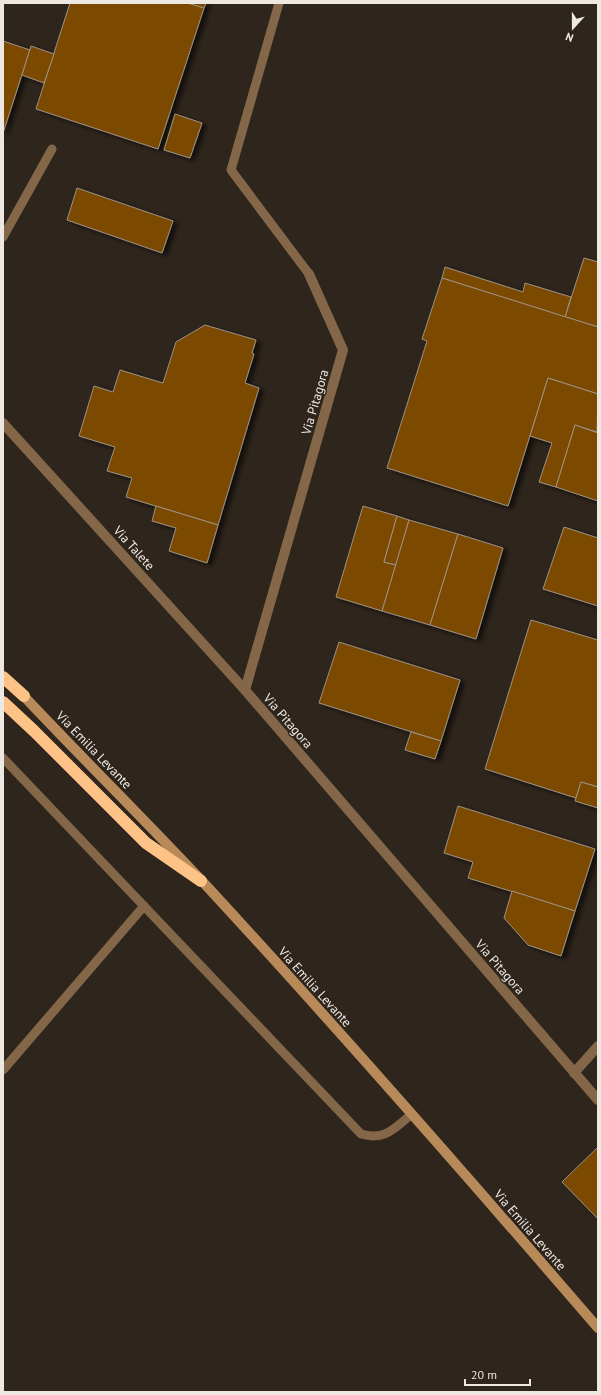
<svg xmlns="http://www.w3.org/2000/svg" width="601" height="1395" font-family="'PT Sans',sans-serif">
<style>
.building{fill:#7c4a00;stroke:#9d9186;filter:url(#shadow)}
.lines{fill:none;stroke-linecap:round;stroke-linejoin:round}
.lane{stroke:#846749;stroke-width:9}
.street{stroke:#846749;stroke-width:10}
.secondary{stroke:#b98a59;stroke-width:10}
.highway{stroke:#fdc286;stroke-width:12}
.labels{text-anchor:middle;dominant-baseline:central;stroke-width:3;stroke-linejoin:round;paint-order:stroke}
.street-label{font-size:13px;fill:#eee8e2;stroke:#2e251c}
</style>
<defs>
<filter id="shadow"><feDropShadow dx="4.5" dy="2.5" stdDeviation="2" flood-color="#0009"/></filter>
</defs>
<rect width="100%" height="100%" fill="#2e251c"/>
<g class="building">
<polygon points="70,3 188,3 204,8 158,149 36,109"/>
<polygon points="188,3 206,3 204,8"/>
<polygon points="3,41 30,50 3,133"/>
<polygon points="31,46 54,54 44,83 22,75"/>
<polygon points="175,114 202,123 190,158 164,150"/>
<polygon points="77,188 173,221 162,253 67,220"/>
<polygon points="584,258 598,262 598,327 565,317"/>
<polygon points="445,267 523,292 525,283 571,297 565,317 442,278"/>
<polygon points="442,278 598,327 598,394 548,378 508,506 387,468 427,341 422,339"/>
<polygon points="205,325 256,340 252,353 254,354 245,383 259,388 218,525 126,497 132,478 107,471 115,447 79,436 94,386 113,392 120,370 163,383 176,342"/>
<polygon points="548,378 598,394 597,432 575,425 556,487 539,482 552,443 530,436"/>
<polygon points="575,425 598,433 598,501 556,487"/>
<polygon points="156,506 218,525 207,563 169,551 176,528 152,521"/>
<polygon points="363,506 397,516 384,562 396,565 382,611 336,597"/>
<polygon points="397,516 409,520 396,565 384,562"/>
<polygon points="409,520 458,534 430,625 382,611"/>
<polygon points="564,527 598,538 598,606 543,589"/>
<polygon points="458,534 503,548 476,639 430,625"/>
<polygon points="531,620 598,640 598,787 581,782 576,798 485,769"/>
<polygon points="339,642 460,680 441,741 319,703"/>
<polygon points="411,732 441,741 435,759 405,750"/>
<polygon points="581,782 598,787 598,808 575,801"/>
<polygon points="458,806 595,849 575,911 468,878 473,862 444,853"/>
<polygon points="512,891 575,911 561,956 528,945 504,918"/>
<polygon points="598,1147 598,1219 562,1182"/>
</g>
<g class="lines">
<g class="lane">
<polyline points="279,3 231,170 309,274"/>
<polyline points="3,237 52,149"/>
<path d="M 3,758 L 361,1134 C 386,1141 394,1128 412,1114"/>
<polyline points="3,1070 144,906"/>
</g>
<g class="street">
<polyline points="309,274 343,350 245,690 598,1100"/>
<polyline points="3,423 245,690"/>
<polyline points="574,1073 598,1046"/>
</g>
<path class="secondary" d="M 19,691 C 79,755 142,817 202,881 C 337,1027 468,1177 598,1328"/>
<g class="highway">
<polyline points="3,677 24,696"/>
<polyline points="3,702 34,731 146,843 201,881"/>
</g>
</g>
<g class="labels">
<g class="street-label">
<text transform="translate(315 402) rotate(-74)">Via Pitagora</text>
<text transform="translate(134 548) rotate(48)">Via Talete</text>
<text transform="translate(288 721) rotate(49)">Via Pitagora</text>
<text transform="translate(94 750) rotate(46)">Via Emilia Levante</text>
<text transform="translate(500 967) rotate(49)">Via Pitagora</text>
<text transform="translate(315 987) rotate(48)">Via Emilia Levante</text>
<text transform="translate(530 1230) rotate(49)">Via Emilia Levante</text>
</g>
</g>
<rect width="601" height="1395" fill="none" stroke="#eee8e2" stroke-width="8"/>
<g transform="translate(573 28) rotate(201)" stroke="#2e251c" stroke-width="3" paint-order="stroke">
<path d="M0-3L7 15L0 10L-7 15Z" fill="#eee8e2"/>
<text y="-6" font-size="11" font-weight="bold" text-anchor="middle" fill="#eee8e2">N</text>
</g>
<path d="M465 1379v6h65v-6" fill="none" stroke="#eee8e2" stroke-width="2"/>
<text x="471" y="1379" font-size="12" fill="#eee8e2" stroke="#2e251c" stroke-width="3" paint-order="stroke">20 m</text>
</svg>
